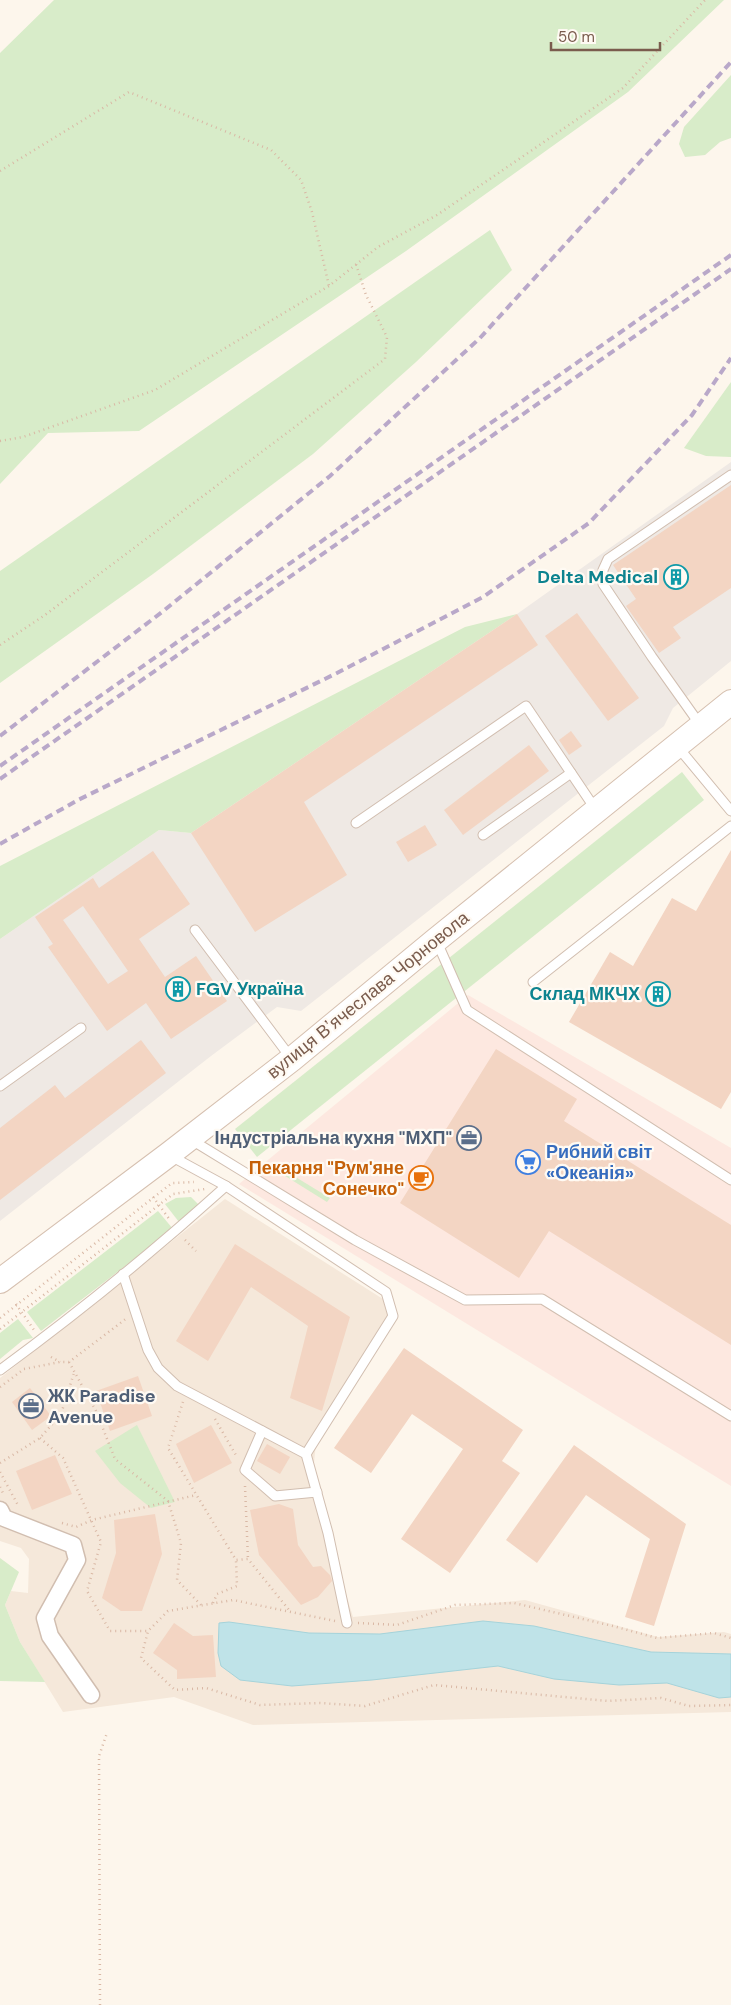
<svg xmlns="http://www.w3.org/2000/svg" width="731" height="2005" font-family="'DM Sans',sans-serif">
<style>
.residential{fill:#f5e8da}
.commercial{fill:#fde8e0}
.industrial{fill:#efe9e4}
.green{fill:#d8ecc9}
.water{fill:#bfe3e8;stroke:#a5d3da}
.building{fill:#f3d5c3;fill-rule:evenodd}
.lines{fill:none;stroke-linecap:round;stroke-linejoin:round}
.lane-casing{stroke:#d1beb0;stroke-width:11}
.street-casing{stroke:#d1beb0;stroke-width:19}
.secondary-casing{stroke:#d6c0b0;stroke-width:26}
.path{stroke:#d9b8a5;stroke-width:2.5;stroke-dasharray:1 4;stroke-linecap:butt}
.lane{stroke:#fff;stroke-width:9}
.street{stroke:#fff;stroke-width:16}
.secondary{stroke:#fff;stroke-width:24}
.rail{stroke:#b9a8c9;stroke-width:4;stroke-dasharray:8 5;stroke-linecap:butt}
.labels{text-anchor:middle;dominant-baseline:central;stroke-width:4.5;stroke-linejoin:round;paint-order:stroke}
.culture-label{font-size:18px;font-weight:bold;fill:#0d838f;stroke:#fffaf3;text-anchor:end}
.street-label{font-size:18px;fill:#7a5c4d;stroke:#fffaf3}
.service-label{font-size:18px;font-weight:bold;fill:#4e5e75;stroke:#fffaf3;text-anchor:end}
.shop-label{font-size:18px;font-weight:bold;fill:#366cbe;stroke:#fffaf3;text-anchor:start}
.food-label{font-size:18px;font-weight:bold;fill:#c56008;stroke:#fffaf3;text-anchor:end}
</style>
<rect width="100%" height="100%" fill="#fdf6ec"/>
<polygon class="residential" points="225,1199 394,1306 316,1443 314,1463 322,1517 353,1617 525,1600 658,1637 724,1632 731,1634 731,1712 253,1725 174,1697 63,1712 20,1642 5,1605 11,1591 28,1593 29,1559 21,1548 0,1541 0,1378"/>
<polygon class="commercial" points="468,995 731,1148 731,1486 239,1184"/>
<polygon class="industrial" points="731,462 731,661 673,708 664,726 301,1011 277,1007 211,1056 0,1221 0,939 159,830 191,833 517,614"/>
<g class="green">
<polygon points="54,0 724,0 628,92 406,251 139,431 48,433 0,484 0,53"/>
<polygon points="731,75 731,138 720,142 705,155 685,157 679,144 684,127"/>
<polygon points="490,230 512,270 416,362 313,454 153,574 0,683 0,571"/>
<polygon points="731,382 731,457 706,456 684,448"/>
<polygon points="517,614 191,833 159,830 0,939 0,866 465,627"/>
<polygon points="682,772 704,800 257,1157 235,1129"/>
<polygon points="284,1170 330,1198 327,1202 282,1174"/>
<polygon points="191,1197 200,1206 179,1222 165,1204 176,1198"/>
<polygon points="158,1211 173,1229 41,1331 27,1312"/>
<polygon points="18,1319 33,1338 23,1340 0,1359 0,1333"/>
<polygon points="137,1425 175,1502 151,1508 120,1483 95,1451"/>
<polygon points="0,1558 19,1572 5,1605 20,1642 45,1682 0,1681"/>
</g>
<polygon class="water" points="483,1621 534,1626 651,1652 731,1654 731,1697 719,1698 667,1683 619,1685 554,1679 498,1666 372,1680 292,1686 240,1680 221,1666 218,1653 219,1623 229,1622 309,1633 380,1634"/>
<g class="building">
<polygon points="731,485 731,588 673,627 681,638 659,653 626,606 636,599 613,565"/>
<polygon points="577,613 639,698 608,721 545,636"/>
<polygon points="517,614 538,645 304,802 347,875 255,932 191,833"/>
<polygon points="571,731 582,746 569,755 559,740"/>
<polygon points="529,745 549,771 463,835 444,810"/>
<polygon points="425,825 437,845 408,862 396,842"/>
<polygon points="731,850 731,1092 721,1109 569,1022 610,952 633,966 672,898 696,911"/>
<path d="M 153,851 L 190,904 L 139,939 L 165,977 L 196,956 L 227,1001 L 171,1039 L 146,1003 L 107,1031 L 48,947 L 53,944 L 35,917 L 93,878 L 99,888 ZM 83,906 L 128,971 L 108,984 L 63,920 Z"/>
<polygon points="141,1040 166,1073 0,1200 0,1128 55,1085 65,1098"/>
<polygon points="496,1049 577,1099 564,1121 731,1225 731,1345 549,1231 519,1278 400,1203"/>
<polygon points="235,1244 350,1317 322,1411 290,1398 308,1326 251,1287 208,1361 176,1341"/>
<polygon points="404,1348 523,1430 502,1461 520,1473 450,1573 401,1539 463,1449 412,1414 371,1473 334,1448"/>
<polygon points="138,1376 152,1416 110,1431 96,1391"/>
<polygon points="30,1388 51,1416 32,1430 12,1402"/>
<polygon points="211,1425 232,1463 194,1483 176,1444"/>
<polygon points="267,1444 290,1457 280,1474 257,1461"/>
<polygon points="574,1445 686,1524 654,1626 625,1617 650,1539 586,1495 537,1563 506,1540"/>
<polygon points="55,1455 72,1494 32,1510 16,1471"/>
<polygon points="279,1504 293,1509 298,1545 313,1567 321,1566 330,1575 332,1581 318,1597 301,1605 259,1555 250,1510"/>
<polygon points="155,1514 162,1554 142,1611 121,1611 102,1598 116,1553 114,1520"/>
<polygon points="174,1623 193,1636 213,1635 216,1677 177,1679 177,1670 153,1653"/>
</g>
<g class="lines">
<defs>
<g id="lane">
<polyline points="701,726 652,657 603,584 603,570 608,559 731,475"/>
<polyline points="677,746 731,811"/>
<polyline points="356,823 526,706 596,810"/>
<polyline points="483,835 571,773"/>
<polyline points="195,930 291,1058"/>
<polyline points="437,942 467,1010 731,1180"/>
<polyline points="533,982 731,826"/>
<polyline points="0,1086 81,1028"/>
<polyline points="190,1139 355,1240 465,1300 542,1299 731,1416"/>
<polyline points="226,1186 386,1292 393,1316 306,1454"/>
<polyline points="123,1274 148,1350 158,1368 177,1386 306,1454 328,1533 347,1623"/>
<path d="M 0,1370 C 78,1313 154,1251 226,1186 L 169,1155"/>
<polyline points="262,1431 245,1470 275,1496 317,1492"/>
</g>
<polyline id="street" points="0,1510 4,1518 73,1545 77,1560 45,1618 50,1636 91,1695"/>
<polyline id="secondary" points="0,1281 168,1155 292,1059 436,940 731,702"/>
</defs>
<use href="#lane" class="lane-casing"/>
<use href="#street" class="street-casing"/>
<use href="#secondary" class="secondary-casing"/>
<g class="path">
<polyline points="0,171 129,92 271,150 301,180 312,212 329,286"/>
<polyline points="0,441 23,437 155,390 329,286 378,247 437,215 623,88 705,0"/>
<polyline points="0,645 45,615 385,359 387,337 366,295 356,264"/>
<polyline points="153,1197 170,1220"/>
<polyline points="185,1240 196,1251"/>
<polyline points="16,1304 34,1330"/>
<polyline points="0,1318 172,1183 194,1182"/>
<polyline points="0,1329 173,1194 205,1189"/>
<polyline points="51,1357 60,1362"/>
<polyline points="69,1362 96,1411 115,1459 168,1501 181,1543 177,1580 201,1605"/>
<polyline points="0,1387 24,1369 60,1362 69,1362 127,1318"/>
<polyline points="183,1402 168,1448 236,1560 248,1559 289,1610"/>
<polyline points="215,1419 237,1457"/>
<polyline points="40,1438 63,1458 101,1542 87,1591 110,1631 148,1631"/>
<polyline points="0,1463 40,1438 61,1414 74,1373"/>
<polyline points="0,1472 19,1507"/>
<polyline points="245,1486 248,1559"/>
<polyline points="0,1487 4,1495"/>
<polyline points="62,1523 76,1527 92,1520 196,1495"/>
<polyline points="213,1603 217,1594 237,1586 236,1560"/>
<polyline points="335,1621 233,1600 168,1611 148,1631 141,1658 175,1690 206,1688 260,1705 320,1703 365,1706 434,1685 608,1701 661,1698 689,1706 731,1705"/>
<polyline points="358,1623 397,1625 455,1605 514,1603 613,1626 657,1638 714,1633 731,1638"/>
<polyline points="100,2005 99,1756 107,1733"/>
</g>
<use href="#lane" class="lane"/>
<use href="#street" class="street"/>
<use href="#secondary" class="secondary"/>
<g class="rail">
<polyline points="0,736 162,612 330,476 480,338 731,62"/>
<polyline points="0,766 731,255"/>
<polyline points="0,779 731,269"/>
<polyline points="0,844 78,800 337,673 483,597 589,523 692,415 731,358"/>
</g>
</g>
<defs>
<symbol id="building-ring" viewBox="-11 -11 22 22"><circle r="9.5" fill="#fffaf3" stroke="#0f9aa8" stroke-width="1.5"/><path d="M-4-6H4V6H1V3H-1V6H-4ZM-2.5-4.3h1.7v1.8h-1.7ZM.8-4.3h1.7v1.8H.8ZM-2.5-1h1.7V.8h-1.7ZM.8-1h1.7V.8H.8Z" fill="#0f9aa8"/></symbol>
<symbol id="office-ring" viewBox="-11 -11 22 22"><circle r="9.5" fill="#fffaf3" stroke="#5c6f8a" stroke-width="1.5"/><path d="M-6-3h4V-5.5h4V-3h4V5H-6ZM-1-4.5V-3h2v-1.5ZM-6 0V1H6V0Z" fill="#5c6f8a"/></symbol>
<symbol id="supermarket-ring" viewBox="-11 -11 22 22"><circle r="9.5" fill="#fffaf3" stroke="#3f7fe0" stroke-width="1.5"/><path d="M-6-5.5h2.5l.6 2H6L4.5 2H-2.5L-4.4-4H-6ZM-1.5 3.2a1.3 1.3 0 1 0 .1 0ZM3 3.2a1.3 1.3 0 1 0 .1 0Z" fill="#3f7fe0"/></symbol>
<symbol id="cafe-ring" viewBox="-11 -11 22 22"><circle r="9.5" fill="#fffaf3" stroke="#e8710a" stroke-width="1.5"/><path d="M-5.5-4.5H6V0H3Q3 3.5 0 3.5H-2.5Q-5.5 3.5-5.5 0ZM3-3.2v2h1.7v-2ZM-6 4.5H4V6H-6Z" fill="#e8710a"/></symbol>
</defs>
<g fill-rule="evenodd">
<use href="#building-ring" x="662" y="563" width="28" height="28"/>
<use href="#building-ring" x="164" y="975" width="28" height="28"/>
<use href="#building-ring" x="644" y="980" width="28" height="28"/>
<use href="#office-ring" x="455" y="1124" width="28" height="28"/>
<use href="#supermarket-ring" x="514" y="1148" width="28" height="28"/>
<use href="#cafe-ring" x="407" y="1164" width="28" height="28"/>
<use href="#office-ring" x="17" y="1392" width="28" height="28"/>
</g>
<g class="labels">
<g class="culture-label">
<text x="658" y="577">Delta Medical</text>
<text x="196" y="989" text-anchor="start">FGV Україна</text>
<text x="640" y="994">Склад МКЧХ</text>
</g>
<g class="street-label">
<text transform="translate(368 995) rotate(-39)">вулиця Вʼячеслава Чорновола</text>
</g>
<g class="service-label">
<text x="452" y="1138">Індустріальна кухня "МХП"</text>
<text x="48" y="1396" text-anchor="start">ЖК Paradise<tspan x="48" dy="21">Avenue</tspan></text>
</g>
<g class="shop-label">
<text x="546" y="1152">Рибний світ<tspan x="546" dy="21">«Океанія»</tspan></text>
</g>
<g class="food-label">
<text x="404" y="1168">Пекарня "Рум'яне<tspan x="404" dy="21">Сонечко"</tspan></text>
</g>
</g>
<path d="M551 42v8h109v-8" fill="none" stroke="#7a5c4d" stroke-width="2.5"/>
<text x="558" y="42" font-size="15" fill="#7a5c4d" stroke="#fffaf3" stroke-width="4" paint-order="stroke">50 m</text>
</svg>
